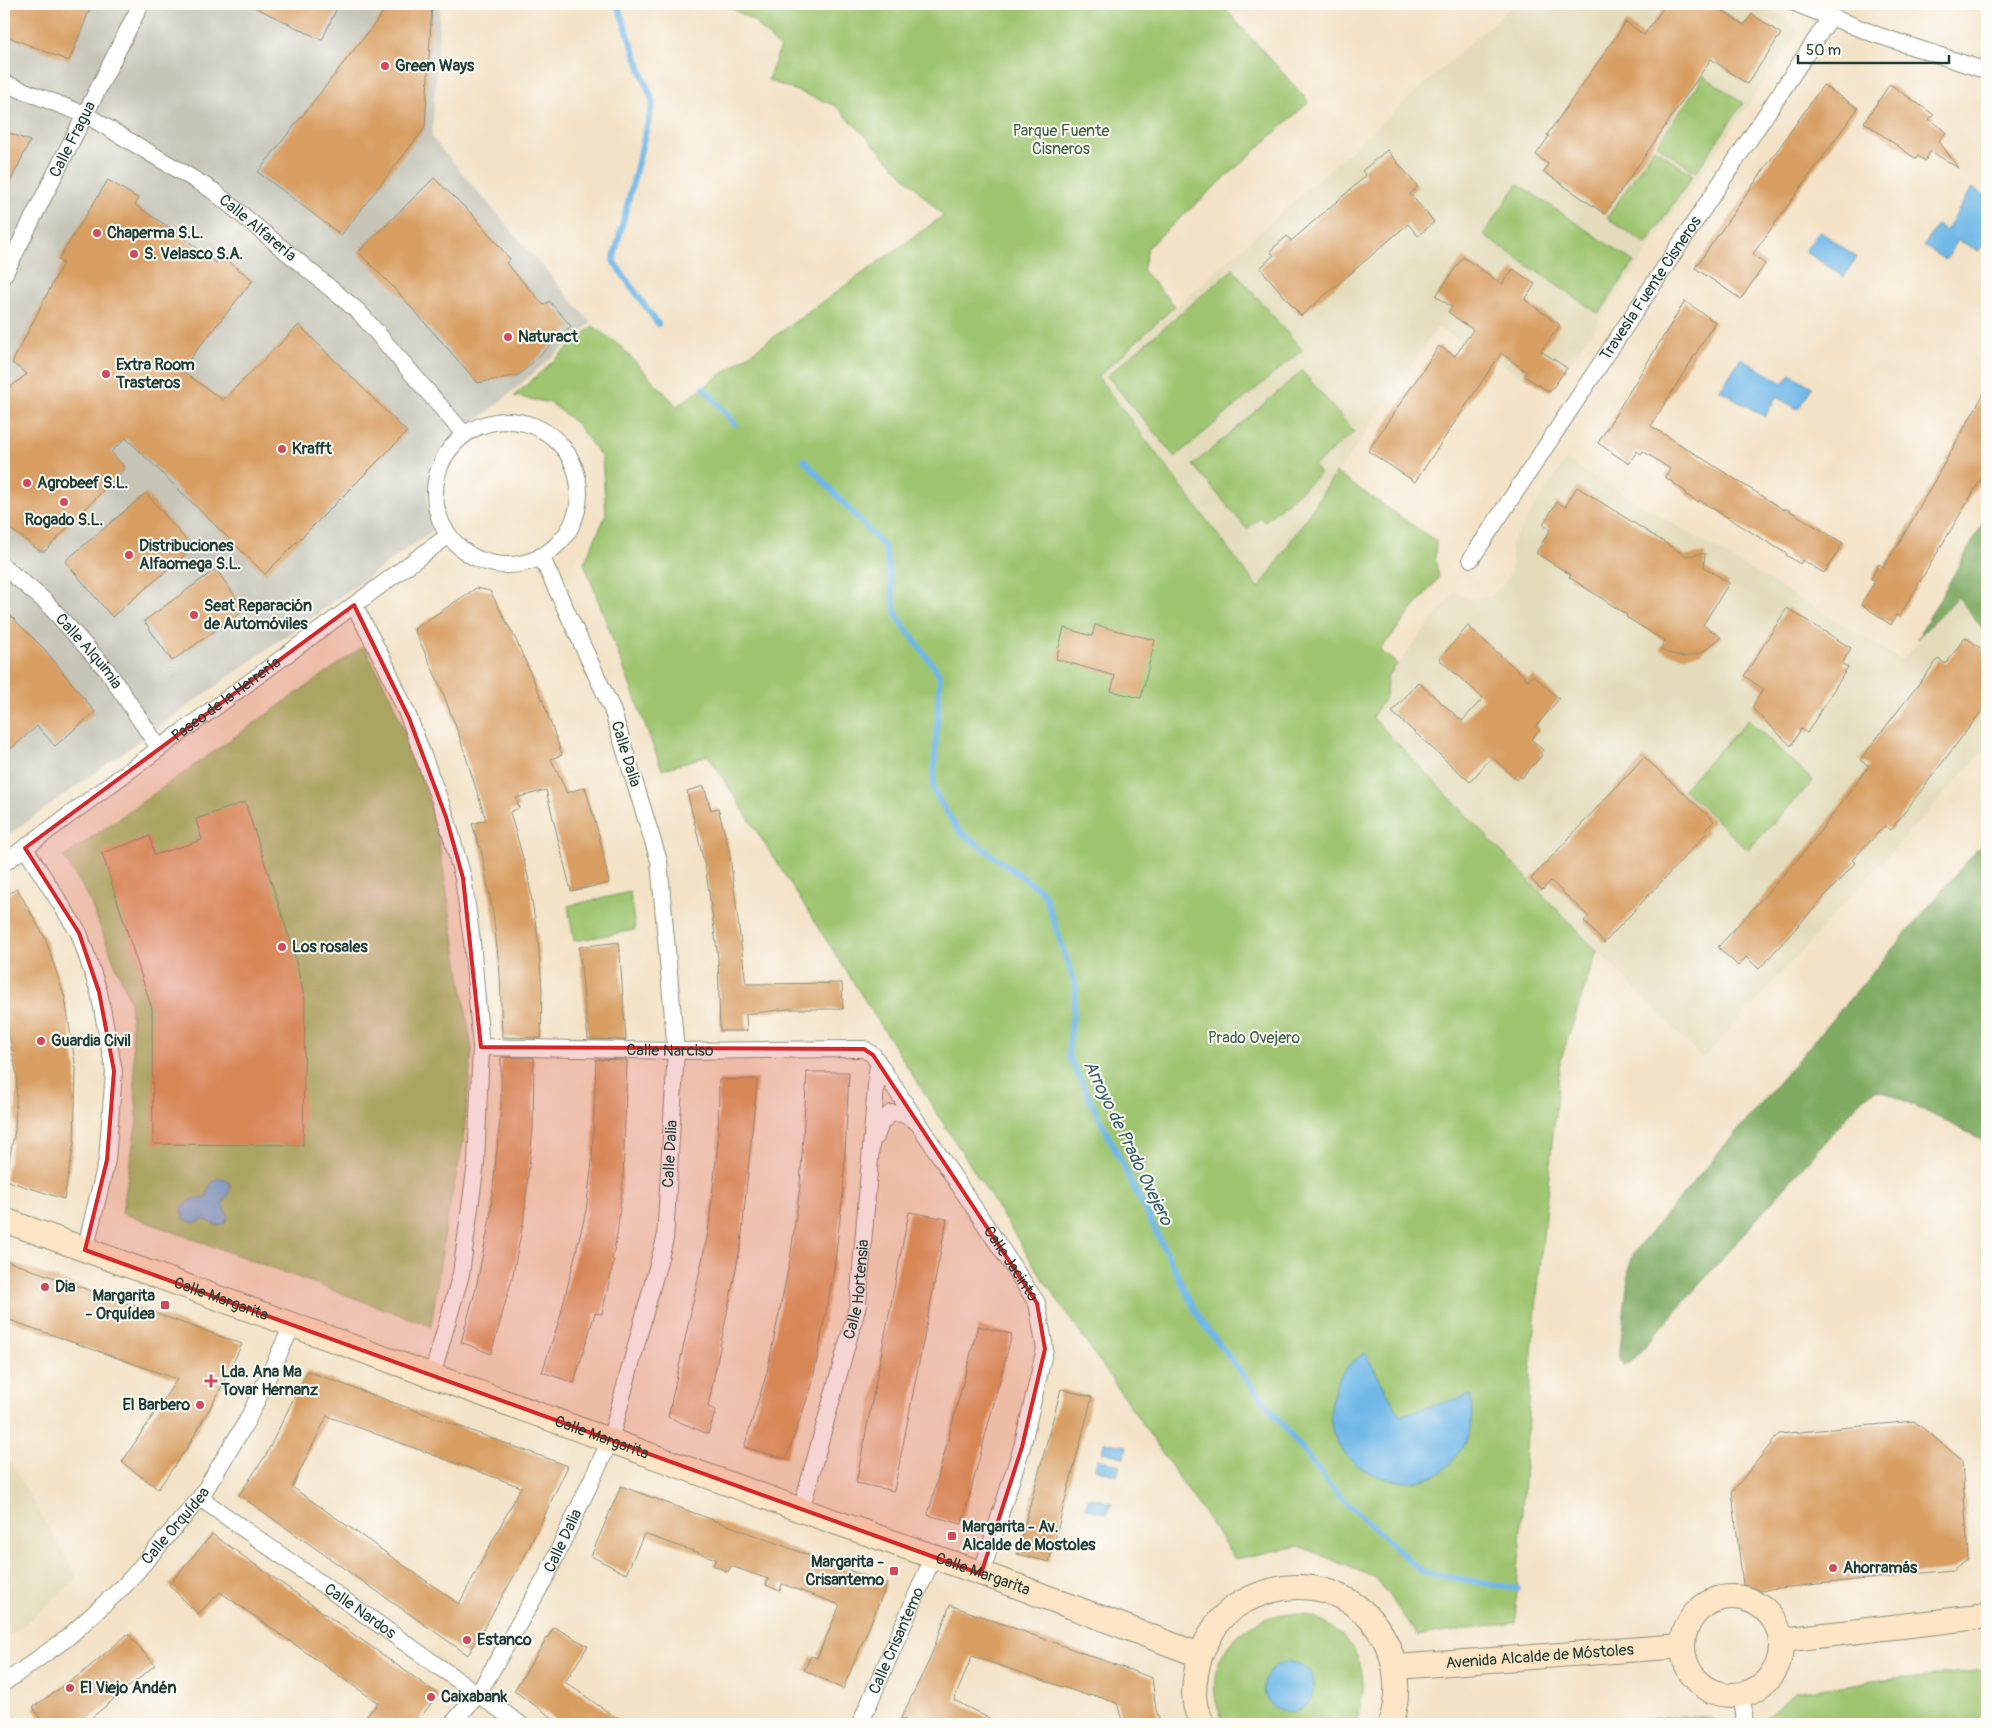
<svg xmlns="http://www.w3.org/2000/svg" width="1991" height="1728" font-family="Pangolin,sans-serif">
<style>
.built{fill:#e3dbba}
.industrial{fill:#c6c5b8}
.green{fill:#9fc570;stroke:#5f8152}
.forest{fill:#7faa62;stroke:#4f744b}
.water{fill:#70b8e8;stroke:#487a8e}
.lines{fill:none;stroke-linecap:round;stroke-linejoin:round}
.stream{stroke:#70b8e8;stroke-width:6}
.building{fill:#d89e62;fill-rule:evenodd}
.street-casing{stroke:#89907d;stroke-width:18}
.secondary-casing{stroke:#89907d;stroke-width:26}
.street{stroke:#fff;stroke-width:16}
.secondary{stroke:#fde5c5;stroke-width:24}
.marked{fill:#d62828;fill-opacity:0.2;stroke:#d62828;stroke-width:4;stroke-linejoin:round}
.poi-dot{fill:#d1495b;stroke:#fdfcf7;stroke-width:2}
.labels{text-anchor:middle;dominant-baseline:central;stroke-width:4;stroke-linejoin:round;paint-order:stroke}
.poi-label{font-size:16px;font-weight:bold;fill:#1f3d34;stroke:#fdfcf7;text-anchor:start}
.park-label{font-size:16px;fill:#3f5f43;stroke:#fdfcf7}
.street-label{font-size:16px;fill:#1f3d34;stroke:#fdfcf7}
.water-label{font-size:18px;font-style:italic;fill:#37626a;stroke:#fdfcf7}
</style>
<rect width="100%" height="100%" fill="#fdfcf7"/>
<filter id="ink" filterUnits="userSpaceOnUse"><feTurbulence type="fractalNoise" baseFrequency=".02" numOctaves="2"/><feDisplacementMap in="SourceGraphic" scale="10" xChannelSelector="R" yChannelSelector="G"/><feConvolveMatrix kernelMatrix="1 2 1 2 8 2 1 2 1" color-interpolation-filters="sRGB"/></filter>
<filter id="wash" filterUnits="userSpaceOnUse"><feTurbulence type="fractalNoise" baseFrequency=".0096" numOctaves="4" result="noise"/><feDisplacementMap in="SourceGraphic" scale="20" xChannelSelector="R" yChannelSelector="G"/><feGaussianBlur stdDeviation="1.12" result="paint"/><feColorMatrix in="noise" values="0 0 0 0 0 0 0 0 0 0 0 0 0 0 0 0 0 1.4 0 .05"/><feComposite in="paint" operator="in"/></filter>
<g filter="url(#wash)">
<rect width="100%" height="100%" fill="#f3e2c6"/>
<g class="built">
<polygon points="1514,4 1754,4 1786,17 1798,33 1550,392 1437,327 1259,589 1098,377"/>
<polygon points="1566,460 1902,660 1958,596 1987,634 1987,747 1703,1059 1372,717 1386,696 1387,678 1455,591 1469,598 1491,596 1506,582 1513,563 1510,549 1513,540"/>
<polygon points="4,1451 78,1578 23,1626 4,1639"/>
</g>
<polygon class="industrial" points="4,4 440,4 432,138 591,323 433,460 427,497 432,531 4,838"/>
<g class="green">
<polygon points="725,4 1221,4 1309,102 1148,247 1143,271 1175,306 1098,377 1259,589 1336,473 1436,541 1435,559 1439,577 1380,650 1397,664 1387,678 1386,696 1372,717 1597,951 1560,1062 1533,1338 1515,1623 1418,1636 1376,1578 1299,1546 1235,1559 1043,1279 708,755 662,770 584,563 606,515 602,458 577,424 551,403 514,396 593,326 620,346 677,406 943,216 836,106 768,80 780,48 753,21"/>
<polygon points="1704,76 1743,103 1696,172 1657,145"/>
<polygon points="1654,148 1693,175 1646,244 1607,218"/>
<polygon points="1518,184 1634,262 1599,314 1483,235"/>
<polygon points="1233,269 1302,350 1175,457 1107,376"/>
<polygon points="1302,371 1354,432 1314,466 1320,474 1264,522 1260,518 1247,529 1193,465"/>
<polygon points="364,646 390,696 412,749 436,825 472,1050 463,1143 447,1218 431,1326 122,1213 137,1119 130,1001 87,894 64,857"/>
<polygon points="1748,720 1813,781 1748,850 1683,789"/>
<polygon points="630,892 635,930 574,941 568,906"/>
<path d="M 1292,1613 C 1350,1620 1378,1669 1355,1723 L 1225,1724 C 1194,1670 1235,1617 1292,1613 Z"/>
<polygon points="1987,1670 1987,1724 1759,1724 1794,1693 1874,1681"/>
<polygon points="1683,1716 1714,1719 1716,1724 1609,1724"/>
</g>
<g class="forest">
<polygon points="1987,516 1987,634 1958,597 1917,639"/>
<polygon points="1987,838 1987,1142 1889,1093 1876,1090 1865,1096 1631,1362 1624,1365 1619,1359 1629,1268 1634,1252"/>
</g>
<g class="water">
<polygon points="1972,188 1987,197 1987,236 1979,251 1958,240 1946,260 1924,246 1937,225 1946,231"/>
<polygon points="1819,231 1857,257 1844,277 1805,251"/>
<polygon points="1741,358 1783,383 1790,374 1812,387 1798,409 1776,397 1765,417 1720,390"/>
<polygon points="217,1178 225,1179 230,1185 229,1194 222,1204 228,1216 225,1223 217,1226 205,1219 194,1223 184,1219 182,1212 183,1206 192,1200 206,1197 211,1184"/>
<path d="M 1365,1353 L 1400,1415 L 1471,1395 C 1472,1410 1473,1426 1467,1440 C 1465,1445 1461,1449 1458,1453 C 1453,1460 1445,1471 1437,1475 C 1388,1497 1319,1459 1332,1401 C 1337,1376 1344,1367 1365,1353 Z"/>
<polygon points="1104,1442 1127,1446 1124,1457 1102,1452"/>
<polygon points="1097,1459 1120,1465 1117,1476 1095,1469"/>
<polygon points="1089,1497 1112,1503 1108,1514 1085,1508"/>
<circle cx="1289" cy="1687" r="25"/>
</g>
<g class="lines">
<g class="stream">
<polyline points="617,4 653,103 613,261 658,324"/>
<polyline points="704,388 735,424"/>
<polyline points="804,460 885,548 896,615 940,675 933,790 958,830 1044,893 1076,987 1068,1055 1200,1320 1338,1495 1422,1572 1518,1589"/>
</g>
</g>
<g id="blocks">
<g class="building">
<polygon points="4,4 92,4 69,61 4,35"/>
<polygon points="248,4 339,4 322,40"/>
<polygon points="390,4 432,4 425,128 341,235 258,172"/>
<polygon points="1666,4 1713,4 1744,25 1752,14 1781,34 1747,84 1711,59 1605,214 1544,172 1548,164 1536,155 1549,136 1547,135 1626,22 1644,35"/>
<polygon points="1890,84 1934,115 1929,119 1946,132 1939,141 1958,168 1931,151 1925,161 1918,156 1916,159 1864,122"/>
<polygon points="1823,85 1858,108 1753,254 1765,264 1741,299 1695,268"/>
<polygon points="4,131 30,141 4,195"/>
<polygon points="1387,150 1418,187 1410,194 1434,222 1418,236 1408,224 1301,316 1260,268 1274,255 1270,251 1287,236 1291,241 1366,176 1362,171"/>
<polygon points="434,178 473,215 510,259 506,263 544,305 549,301 571,326 519,375 478,383 395,289 358,252"/>
<polygon points="108,180 139,199 135,205 178,233 216,263 221,256 253,280 181,370 223,400 299,325 407,432 265,574 126,438 111,452 125,468 45,551 40,551 4,524 4,392 27,374 12,363 63,263 58,260"/>
<polygon points="1463,257 1502,284 1513,269 1535,284 1525,300 1560,325 1541,351 1567,368 1550,392 1524,376 1527,372 1501,353 1415,482 1368,451 1439,346 1455,356 1473,330 1448,312 1452,307 1436,296"/>
<polygon points="1685,301 1715,322 1651,426 1784,510 1785,508 1843,543 1824,573 1802,560 1800,564 1786,555 1787,554 1699,500 1698,502 1685,494 1686,492 1665,477 1670,469 1643,451 1641,454 1637,451 1629,464 1598,443"/>
<polygon points="1987,388 1987,469 1899,617 1896,615 1891,625 1861,604 1875,581 1871,579 1879,564 1883,567 1898,545"/>
<polygon points="1577,487 1686,556 1705,553 1704,567 1729,583 1703,625 1721,637 1708,648 1701,653 1684,657 1667,653 1660,649 1665,641 1626,617 1627,615 1569,577 1571,575 1536,553 1550,530 1543,524 1557,502 1565,507"/>
<polygon points="146,493 193,548 112,617 65,561"/>
<polygon points="216,569 245,610 172,661 144,621"/>
<polygon points="476,588 490,591 516,640 544,704 562,755 551,759 567,793 585,787 599,835 609,883 571,891 546,790 516,798 519,808 510,812 528,876 538,939 542,989 541,1038 502,1037 500,974 493,913 482,854 472,824 486,820 459,735 441,688 414,629"/>
<polygon points="1787,608 1851,648 1842,664 1848,667 1807,733 1801,729 1791,746 1752,708 1763,689 1744,676"/>
<polygon points="4,609 46,651 95,712 55,746 37,726 4,755"/>
<polygon points="1095,625 1155,640 1141,698 1111,691 1115,676 1056,659 1064,628 1092,636"/>
<polygon points="1468,626 1528,680 1533,675 1559,699 1536,726 1540,730 1531,739 1543,750 1540,753 1542,755 1522,778 1520,776 1517,780 1492,757 1470,782 1392,712 1418,682 1462,721 1483,698 1439,659"/>
<polygon points="1965,637 1987,653 1987,704 1891,830 1885,826 1852,860 1855,863 1759,969 1746,957 1738,966 1718,947 1806,850 1869,766 1860,760 1938,659 1946,664"/>
<polygon points="1644,757 1714,821 1705,830 1708,832 1604,943 1584,921 1589,917 1551,881 1542,890 1531,879"/>
<polygon points="704,786 711,810 718,808 729,849 746,984 842,983 843,1009 788,1009 746,1014 747,1031 720,1031 718,958 706,871 687,791"/>
<polygon points="245,802 293,949 305,1000 303,1145 153,1144 152,1009 102,853 150,836 154,855 202,840 196,819"/>
<polygon points="17,888 45,938 65,998 76,1069 74,1143 64,1199 5,1180 15,1130 17,1077 4,1006 4,898"/>
<polygon points="619,942 626,1040 588,1039 579,947"/>
<polygon points="501,1057 534,1058 533,1129 523,1224 512,1279 491,1354 461,1342 476,1288 490,1218 501,1109"/>
<polygon points="596,1059 627,1060 623,1181 617,1235 612,1260 614,1260 602,1314 595,1313 574,1383 542,1372 559,1321 586,1211 592,1162"/>
<polygon points="807,1072 849,1072 843,1194 834,1269 812,1385 786,1459 744,1447 767,1372 790,1260 800,1186"/>
<polygon points="757,1079 741,1244 708,1407 716,1410 708,1434 668,1417 708,1233 718,1142 719,1080"/>
<polygon points="909,1212 947,1219 894,1491 856,1483"/>
<polygon points="4,1260 242,1344 218,1394 187,1448 158,1489 122,1462 177,1379 4,1318"/>
<polygon points="978,1326 1012,1334 962,1524 928,1515"/>
<path d="M 307,1371 L 568,1466 L 520,1566 L 468,1655 L 239,1495 L 266,1455 ZM 327,1416 L 521,1487 L 459,1604 L 292,1487 Z"/>
<polygon points="1061,1389 1092,1397 1049,1562 1017,1554"/>
<polygon points="1914,1421 1962,1460 1968,1559 1952,1570 1761,1590 1743,1585 1732,1492 1779,1434"/>
<polygon points="621,1486 887,1584 843,1689 804,1670 811,1656 817,1658 840,1605 782,1584 780,1591 766,1585 768,1579 731,1566 728,1572 713,1565 716,1559 644,1534 626,1574 591,1556"/>
<polygon points="212,1534 438,1694 416,1724 360,1724 378,1703 220,1592 198,1614 169,1585"/>
<polygon points="950,1605 1152,1678 1156,1710 1161,1724 1123,1724 1117,1703 1090,1694 1089,1696 972,1656 954,1700 1000,1724 914,1724 901,1718 929,1661"/>
<polygon points="554,1627 588,1646 565,1682 625,1724 562,1724 514,1691"/>
<polygon points="128,1634 155,1665 84,1724 43,1724 33,1707 82,1673"/>
</g>
</g>
</g>
<g filter="url(#ink)">
<use href="#blocks" fill-opacity="0" stroke="#89907d" stroke-width="1"/>
<g class="lines">
<defs>
<g id="street">
<polyline points="1797,4 1877,35 1987,71"/>
<path id="s1" d="M 4,83 L 86,115 L 212,190 L 359,312 L 464,434"/>
<path id="s2" d="M 4,275 L 141,4"/>
<circle cx="507" cy="493" r="72"/>
<path id="s3" d="M 1471,559 L 1830,18"/>
<path id="s4" d="M 4,567 L 45,601 L 107,670 L 159,748"/>
<polyline points="354,605 386,666 409,718 446,817 463,878 472,941 481,1047 476,1163 461,1274 432,1376"/>
<polyline points="25,848 79,933 99,992 114,1071 107,1160 85,1250"/>
<path id="s5" d="M 4,863 L 449,535"/>
<path id="s6" d="M 481,1047 L 676,1051 L 857,1049 L 864,1049 L 873,1055 L 1037,1303 L 1045,1349 L 1022,1447 L 981,1574"/>
<polyline points="876,1137 881,1123 891,1113 903,1114 917,1122"/>
<path id="s7" d="M 200,1498 L 520,1724"/>
<path id="s8" d="M 801,1510 L 858,1305 L 878,1062"/>
<path id="s9" d="M 4,1683 L 66,1639 L 126,1584 L 200,1498 L 247,1421 L 293,1324"/>
<polyline points="1742,1695 1745,1724"/>
<path id="s10" d="M 452,1724 L 478,1694 L 546,1577 L 610,1441 L 665,1239 L 676,1051 L 659,861 L 612,709 L 541,556"/>
<path id="s11" d="M 860,1724 L 933,1557"/>
</g>
<g id="secondary">
<path id="s12" d="M 4,1220 L 801,1510 L 1017,1586 L 1199,1655"/>
<circle cx="1732" cy="1646" r="49"/>
<polyline points="1782,1640 1987,1616"/>
<path id="s13" d="M 1396,1667 L 1682,1646"/>
<path d="M 1203,1724 C 1200,1718 1195,1710 1195,1703 C 1192,1685 1198,1656 1207,1641 C 1211,1635 1214,1627 1219,1621 C 1231,1606 1252,1596 1270,1591 C 1352,1569 1417,1645 1390,1724"/>
</g>
</defs>
<use href="#street" class="street-casing"/>
<use href="#secondary" class="secondary-casing"/>
<use href="#street" class="street"/>
<use href="#secondary" class="secondary"/>
</g>
</g>
<path class="marked" d="M 354,605 L 409,718 L 446,817 L 463,878 L 481,1047 L 864,1049 L 873,1055 L 1037,1303 L 1045,1349 L 1022,1447 L 981,1574 L 85,1250 L 107,1160 L 114,1071 L 99,992 L 79,933 L 25,848 Z"/>
<g class="poi-dot">
<circle cx="385" cy="66" r="5"/>
<circle cx="97" cy="233" r="5"/>
<circle cx="134" cy="254" r="5"/>
<circle cx="508" cy="337" r="5"/>
<circle cx="106" cy="374" r="5"/>
<circle cx="282" cy="449" r="5"/>
<circle cx="27" cy="483" r="5"/>
<circle cx="64" cy="502" r="5"/>
<circle cx="129" cy="555" r="5"/>
<circle cx="194" cy="615" r="5"/>
<circle cx="282" cy="947" r="5"/>
<circle cx="41" cy="1041" r="5"/>
<circle cx="45" cy="1287" r="5"/>
<rect x="160" y="1300" width="10" height="10" rx="2.5"/>
<path d="M208.5 1373.5h5v5h5v5h-5v5h-5v-5h-5v-5h5z"/>
<circle cx="200" cy="1405" r="5"/>
<rect x="947" y="1531" width="10" height="10" rx="2.5"/>
<circle cx="1833" cy="1568" r="5"/>
<rect x="889" y="1566" width="10" height="10" rx="2.5"/>
<circle cx="467" cy="1640" r="5"/>
<circle cx="70" cy="1688" r="5"/>
<circle cx="431" cy="1697" r="5"/>
</g>
<g class="labels">
<g class="poi-label">
<text x="395" y="66">Green Ways</text>
<text x="107" y="233">Chaperma S.L.</text>
<text x="144" y="254">S. Velasco S.A.</text>
<text x="518" y="337">Naturact</text>
<text x="116" y="365">Extra Room<tspan x="116" dy="18">Trasteros</tspan></text>
<text x="292" y="449">Krafft</text>
<text x="37" y="483">Agrobeef S.L.</text>
<text x="64" y="520" text-anchor="middle">Rogado S.L.</text>
<text x="139" y="546">Distribuciones<tspan x="139" dy="18">Alfaomega S.L.</tspan></text>
<text x="204" y="606">Seat Reparación<tspan x="204" dy="18">de Automóviles</tspan></text>
<text x="292" y="947">Los rosales</text>
<text x="51" y="1041">Guardia Civil</text>
<text x="55" y="1287">Dia</text>
<text x="155" y="1296" text-anchor="end">Margarita<tspan x="155" dy="18">- Orquídea</tspan></text>
<text x="221" y="1372">Lda. Ana Mª<tspan x="221" dy="18">Tovar Hernanz</tspan></text>
<text x="190" y="1405" text-anchor="end">El Barbero</text>
<text x="962" y="1527">Margarita - Av.<tspan x="962" dy="18">Alcalde de Mostoles</tspan></text>
<text x="884" y="1562" text-anchor="end">Margarita -<tspan x="884" dy="18">Crisantemo</tspan></text>
<text x="1843" y="1568">Ahorramás</text>
<text x="477" y="1640">Estanco</text>
<text x="80" y="1688">El Viejo Andén</text>
<text x="441" y="1697">Caixabank</text>
</g>
<g class="park-label">
<text x="1061" y="131">Parque Fuente<tspan x="1061" dy="18">Cisneros</tspan></text>
<text x="1254" y="1038">Prado Ovejero</text>
</g>
<g class="street-label">
<text stroke="none"><textPath href="#s2" startOffset="152">Calle Fragua</textPath></text>
<text stroke="none"><textPath href="#s1" startOffset="294">Calle Alfarería</textPath></text>
<text stroke="none"><textPath href="#s3" startOffset="325">Travesía Fuente Cisneros</textPath></text>
<text stroke="none"><textPath href="#s4" startOffset="120">Calle Alquimia</textPath></text>
<text stroke="none"><textPath href="#s5" startOffset="276">Paseo de la Herrería</textPath></text>
<text transform="translate(626 754) rotate(73)">Calle Dalia</text>
<text stroke="none"><textPath href="#s6" startOffset="189">Calle Narciso</textPath></text>
<text stroke="none"><textPath href="#s10" startOffset="620">Calle Dalia</textPath></text>
<text stroke="none"><textPath href="#s6" startOffset="644">Calle Jacinto</textPath></text>
<text stroke="none"><textPath href="#s8" startOffset="228">Calle Hortensia</textPath></text>
<text stroke="none"><textPath href="#s12" startOffset="231">Calle Margarita</textPath></text>
<text stroke="none"><textPath href="#s12" startOffset="636">Calle Margarita</textPath></text>
<text stroke="none"><textPath href="#s9" startOffset="234">Calle Orquídea</textPath></text>
<text stroke="none"><textPath href="#s10" startOffset="215">Calle Dalia</textPath></text>
<text stroke="none"><textPath href="#s12" startOffset="1041">Calle Margarita</textPath></text>
<text stroke="none"><textPath href="#s7" startOffset="196">Calle Nardos</textPath></text>
<text stroke="none"><textPath href="#s11" startOffset="91">Calle Crisantemo</textPath></text>
<text stroke="none"><textPath href="#s13" startOffset="144">Avenida Alcalde de Móstoles</textPath></text>
</g>
<g class="water-label">
<text transform="translate(1128 1143) rotate(64)">Arroyo de Prado Ovejero</text>
</g>
</g>
<rect width="1991" height="1728" fill="none" stroke="#fdfcf7" stroke-width="20"/>
<path d="M1798 55v8h151v-8" fill="none" stroke="#1f3d34" stroke-width="2.5"/>
<text x="1806" y="55" font-size="15" fill="#1f3d34" stroke="#fdfcf7" stroke-width="4" paint-order="stroke">50 m</text>
</svg>
